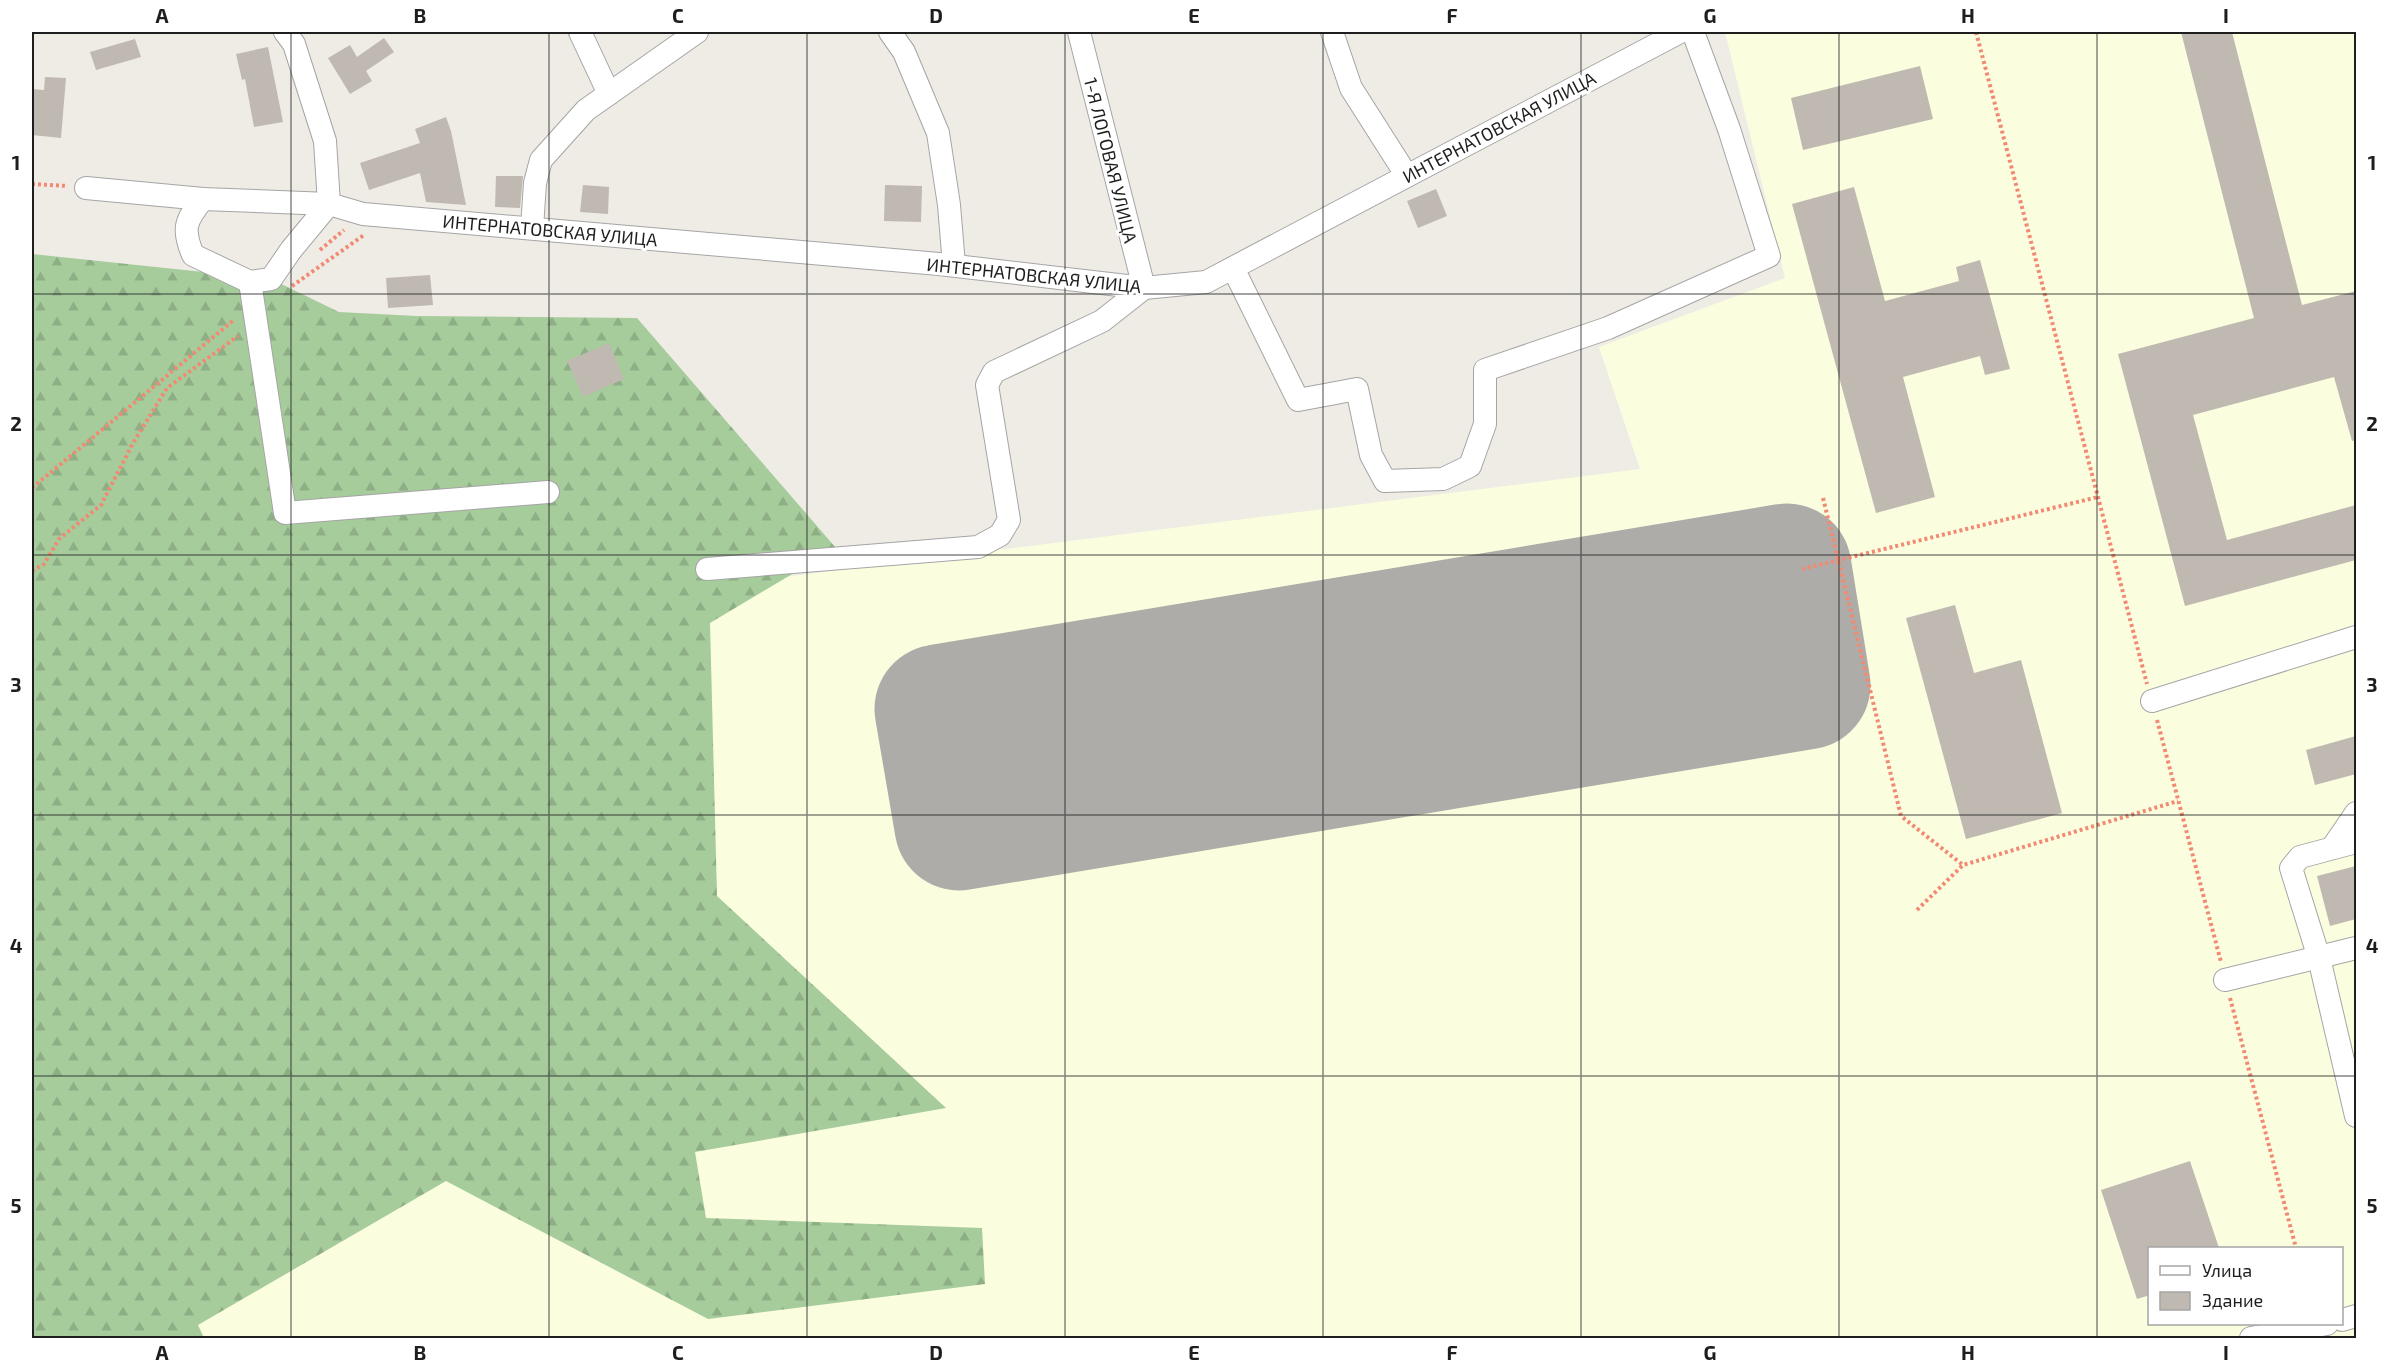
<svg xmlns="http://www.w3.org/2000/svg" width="2388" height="1370" font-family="'Exo 2',sans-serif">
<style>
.education{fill:#fbfddf;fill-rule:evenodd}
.forest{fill:url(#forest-firs)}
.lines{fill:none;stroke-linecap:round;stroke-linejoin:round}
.runway{stroke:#aeaca8;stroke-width:129}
.building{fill:#bfb9b2}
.minor-casing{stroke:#a5a5a5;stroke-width:24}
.path{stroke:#f28a73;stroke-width:4;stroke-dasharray:3 3;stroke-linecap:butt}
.minor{stroke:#fff;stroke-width:22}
.grid{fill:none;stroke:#1e1e1e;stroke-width:1.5;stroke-opacity:0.55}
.labels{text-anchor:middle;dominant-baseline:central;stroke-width:6;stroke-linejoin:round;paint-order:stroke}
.street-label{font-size:18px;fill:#1e1e1e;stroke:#fff}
.neatline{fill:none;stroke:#1e1e1e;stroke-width:2}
.grid-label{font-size:20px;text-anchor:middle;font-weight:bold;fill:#1e1e1e}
</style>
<defs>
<pattern id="forest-firs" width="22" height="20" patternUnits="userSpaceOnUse" patternTransform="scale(1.5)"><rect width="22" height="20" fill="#a6cc9c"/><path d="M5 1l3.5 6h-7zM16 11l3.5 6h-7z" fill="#8eaf86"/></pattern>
</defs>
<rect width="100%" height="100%" fill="#efece5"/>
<path class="education" d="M 1725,32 L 2356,32 L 2356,1338 L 32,1338 L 32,672 L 1640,469 L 1599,347 L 1785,278 ZM 2150,1248 L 2342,1248 L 2342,1324 L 2150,1324 Z"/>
<polygon class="forest" points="32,254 271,279 339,312 417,316 637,318 836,548 710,623 717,896 946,1108 695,1152 706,1218 982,1228 985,1284 708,1319 446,1181 198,1325 204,1338 32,1338"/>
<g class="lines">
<polygon class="runway" points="1787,568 1806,685 959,826 939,709"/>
</g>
<g class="building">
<polygon points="2181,32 2232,32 2302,305 2356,291 2356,440 2352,441 2334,377 2193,415 2227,540 2356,505 2356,560 2185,606 2118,354 2254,318"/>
<polygon points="384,38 394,52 366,71 372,81 350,94 328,58 350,45 357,57"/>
<polygon points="135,39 141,57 96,70 90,52"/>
<polygon points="268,47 283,122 254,127 245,79 242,80 236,54"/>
<polygon points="1920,66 1933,119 1803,150 1791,98"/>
<polygon points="45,77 66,78 61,138 32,135 32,89 44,90"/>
<polygon points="446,117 451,131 466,205 426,202 420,173 369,190 360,163 420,143 415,129"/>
<polygon points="496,176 523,176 520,208 495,207"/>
<polygon points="583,185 609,187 608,214 580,212"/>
<polygon points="885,185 922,186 921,222 884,221"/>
<polygon points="1854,187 1885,301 1959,281 1956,267 1980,260 2010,369 1985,375 1980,356 1903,377 1935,497 1876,513 1792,204"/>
<polygon points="1436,189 1447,216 1418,228 1407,201"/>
<polygon points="430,275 433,305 388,308 386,278"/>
<polygon points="609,343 624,379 583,397 567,361"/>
<polygon points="1955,605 1974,673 2021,660 2062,813 1966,839 1906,618"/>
<polygon points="2356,736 2356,774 2315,785 2306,750"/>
<polygon points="2356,866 2356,919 2330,926 2317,876"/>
<polygon points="2190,1161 2219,1248 2150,1248 2150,1295 2137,1299 2101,1190"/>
</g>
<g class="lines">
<defs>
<g id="minor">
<polyline points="285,32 294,44 325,141 329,204"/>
<polyline points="580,32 609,94"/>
<polyline points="890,32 904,52 938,133 949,205 954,265"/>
<polyline points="1332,32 1351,88 1407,176"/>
<polyline points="86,188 203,199 329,204 363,214 939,264 1144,288 1206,282 1680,32"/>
<path d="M 203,199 C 185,221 182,229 193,255 L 250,282 L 271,279 L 291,250 L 329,204"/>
<polyline points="532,228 535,183 541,160 586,110 697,32"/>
<polyline points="1233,268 1298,400 1357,389 1371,455 1385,481 1443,479 1470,466 1485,424 1485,370 1608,328 1769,256 1729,129 1693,32"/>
<polyline points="250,282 285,513 548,492"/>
<polyline points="707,569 978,547 1000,535 1009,520 987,385 994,372 1102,321 1144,288 1079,32"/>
<polyline points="2152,701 2356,637"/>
<polyline points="2356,842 2300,857 2291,868 2319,958 2356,1116"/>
<polyline points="2332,848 2356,813"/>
<polyline points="2225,980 2356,948"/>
<polyline points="2342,1320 2356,1316"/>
<polyline points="2251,1338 2327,1324"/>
</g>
</defs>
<use href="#minor" class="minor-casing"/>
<g class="path">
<polyline points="1976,32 2147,684"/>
<polyline points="32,184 68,186"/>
<polyline points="320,250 344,230"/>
<polyline points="292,286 364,235"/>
<polyline points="32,488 235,319"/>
<polyline points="1823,498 1901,816 1963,865"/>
<polyline points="1802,569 2098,497"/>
<polyline points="32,571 44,564 59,539 101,505 133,443 167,388 238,336"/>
<polyline points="2157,720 2221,962"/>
<polyline points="1917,910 1963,865 2178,801"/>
<polyline points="2230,998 2296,1248"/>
</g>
<use href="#minor" class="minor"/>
</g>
<path class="grid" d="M 291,32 L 291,1338M 549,32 L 549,1338M 807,32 L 807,1338M 1065,32 L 1065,1338M 1323,32 L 1323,1338M 1581,32 L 1581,1338M 1839,32 L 1839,1338M 2097,32 L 2097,1338M 32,294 L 2356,294M 32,555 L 2356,555M 32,815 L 2356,815M 32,1076 L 2356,1076"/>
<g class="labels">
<g class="street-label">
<text transform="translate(1499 127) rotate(-28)">ИНТЕРНАТОВСКАЯ УЛИЦА</text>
<text transform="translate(1111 160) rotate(76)">1-Я ЛОГОВАЯ УЛИЦА</text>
<text transform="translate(550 230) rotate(5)">ИНТЕРНАТОВСКАЯ УЛИЦА</text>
<text transform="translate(1034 275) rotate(6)">ИНТЕРНАТОВСКАЯ УЛИЦА</text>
</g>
</g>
<rect width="2388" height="1370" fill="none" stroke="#ffffff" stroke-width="66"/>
<rect x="2148" y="1247" width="195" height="78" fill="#ffffff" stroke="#a5a5a5" stroke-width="1.5"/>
<rect x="2160" y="1266" width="30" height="9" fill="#ffffff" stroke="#a5a5a5" stroke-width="1.5"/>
<text x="2202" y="1277" font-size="18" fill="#1e1e1e">Улица</text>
<rect x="2160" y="1292" width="30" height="18" fill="#bfb9b2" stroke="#a5a5a5" stroke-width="1.5"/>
<text x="2202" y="1307" font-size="18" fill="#1e1e1e">Здание</text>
<rect x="33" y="33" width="2322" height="1304" class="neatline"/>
<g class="grid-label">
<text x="162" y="23">A</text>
<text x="420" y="23">B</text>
<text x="678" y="23">C</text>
<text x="936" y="23">D</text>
<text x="1194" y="23">E</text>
<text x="1452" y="23">F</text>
<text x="1710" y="23">G</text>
<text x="1968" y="23">H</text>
<text x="2226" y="23">I</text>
<text x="16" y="170">1</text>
<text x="2372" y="170">1</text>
<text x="16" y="431">2</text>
<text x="2372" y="431">2</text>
<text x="16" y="692">3</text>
<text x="2372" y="692">3</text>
<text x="16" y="953">4</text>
<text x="2372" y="953">4</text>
<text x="16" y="1213">5</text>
<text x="2372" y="1213">5</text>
<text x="162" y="1360">A</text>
<text x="420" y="1360">B</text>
<text x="678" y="1360">C</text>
<text x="936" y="1360">D</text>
<text x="1194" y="1360">E</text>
<text x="1452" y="1360">F</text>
<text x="1710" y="1360">G</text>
<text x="1968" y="1360">H</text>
<text x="2226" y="1360">I</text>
</g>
</svg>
